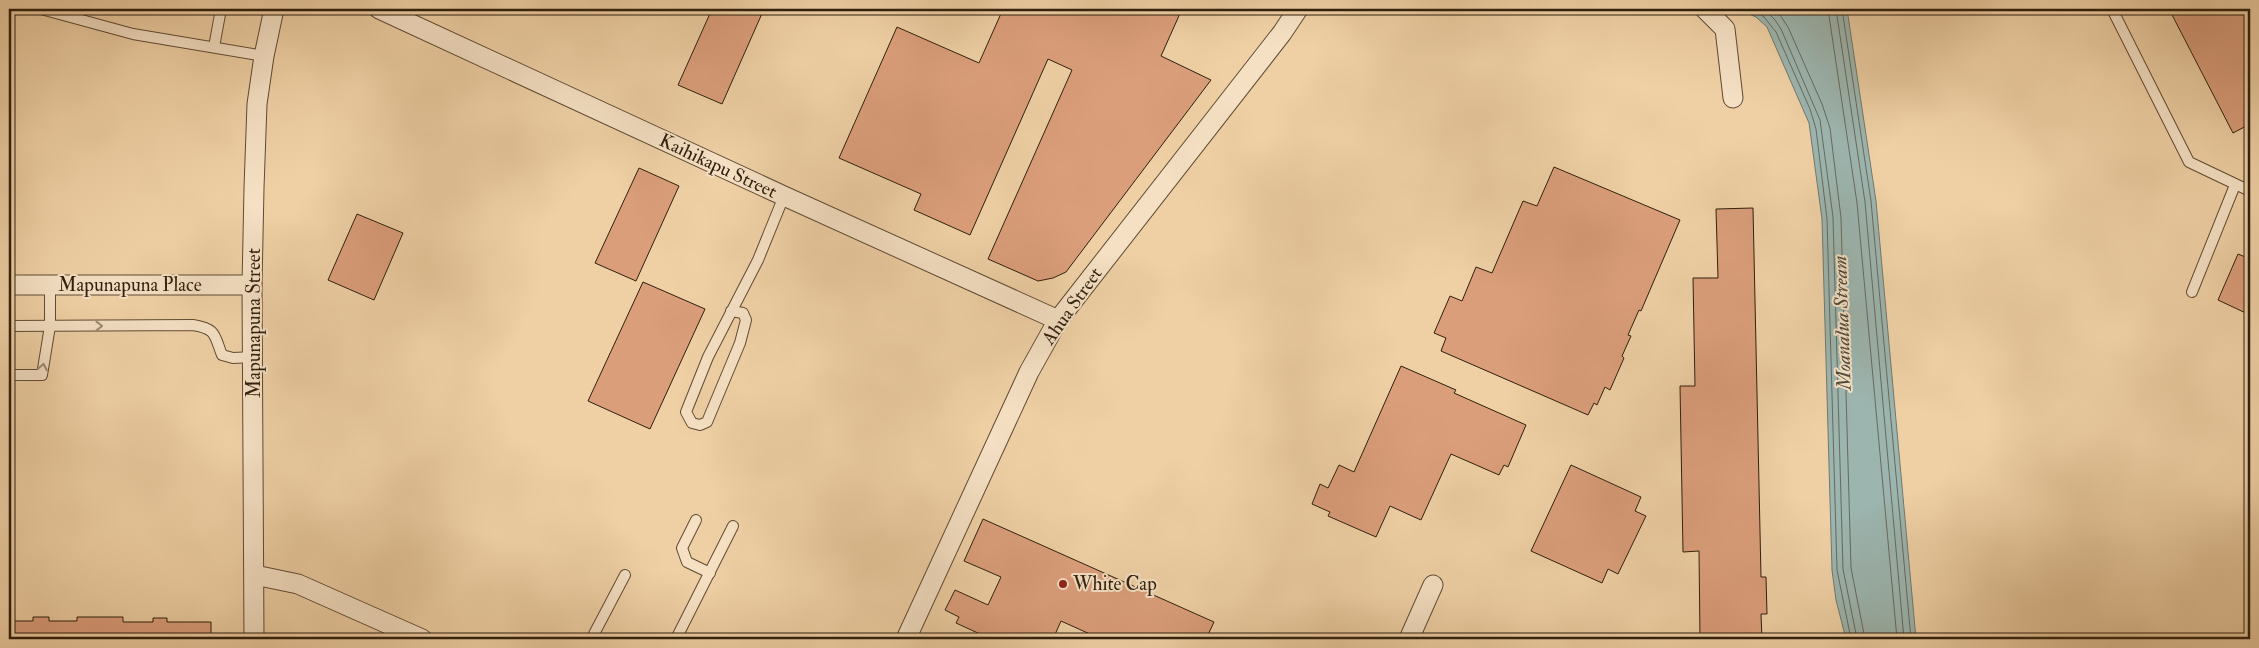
<svg xmlns="http://www.w3.org/2000/svg" width="2259" height="648" font-family="'IM FELL Double Pica',serif">
<style>
.water{fill:#9cb5af;stroke:#70796e}
.lines{fill:none;stroke-linecap:round;stroke-linejoin:round}
.shore{stroke:#666a5e;stroke-width:1}
.building{fill:#db9e7b;stroke:#2f1f0d}
.lane-casing{stroke:#5f4b33;stroke-width:12}
.street-casing{stroke:#5f4b33;stroke-width:21}
.lane{stroke:#f5e0c4;stroke-width:10}
.street{stroke:#f5e0c4;stroke-width:19}
.oneway{stroke:#9c8972}
.poi-dot{fill:#8f2418;stroke:#f5e0c4;stroke-width:2}
.labels{text-anchor:middle;dominant-baseline:central;stroke-width:4;stroke-linejoin:round;paint-order:stroke}
.street-label{font-size:19px;fill:#2f1f0d;stroke:#f5e0c4}
.poi-label{font-size:19px;fill:#2f1f0d;stroke:#f5e0c4;text-anchor:start}
.water-label{font-size:20px;font-style:italic;fill:#504c3e;stroke:#f5e0c4}
</style>
<rect width="100%" height="100%" fill="#efd0a5"/>
<filter id="stains"><feTurbulence type="fractalNoise" baseFrequency=".004" numOctaves="4"/><feColorMatrix values="0 0 0 0 .2 0 0 0 0 .09 0 0 0 0 .02 0 0 0 .5 -.17"/></filter>
<radialGradient id="worn" r=".72"><stop offset=".6" stop-color="#630" stop-opacity="0"/><stop offset="1" stop-color="#630" stop-opacity=".3"/></radialGradient>
<polygon class="water" points="1738,9 1847,9 1876,201 1916,639 1846,639 1836,600 1832,570 1822,219 1809,123 1767,27 1756,17"/>
<g class="lines">
<g class="shore">
<polyline points="1753,9 1764,17 1776,32 1810,109 1816,129 1827,219 1837,570 1851,639"/>
<polyline points="1764,9 1775,20 1781,29 1820,120 1833,217 1843,569 1857,639"/>
<polyline points="1776,9 1788,27 1822,104 1830,128 1841,218 1851,568 1865,639"/>
<polyline points="1828,9 1857,203 1897,639"/>
<polyline points="1836,9 1865,202 1904,639"/>
<polyline points="1842,9 1871,201 1911,639"/>
</g>
</g>
<g class="building">
<polygon points="712,9 764,9 722,104 678,85"/>
<polygon points="1003,9 1182,9 1161,56 1211,80 1066,272 1053,278 1038,281 988,259 1072,70 1048,59 970,235 914,210 921,194 839,158 897,27 979,63"/>
<polygon points="2169,9 2250,9 2250,124 2233,133"/>
<polygon points="1554,167 1680,220 1641,311 1639,310 1628,335 1631,336 1622,356 1624,358 1610,390 1605,387 1597,405 1594,403 1588,415 1441,351 1446,338 1434,333 1450,296 1462,301 1476,267 1492,273 1523,201 1537,206"/>
<polygon points="639,168 679,186 636,281 595,263"/>
<polygon points="1753,208 1761,577 1766,577 1767,614 1761,614 1762,639 1700,639 1699,551 1683,552 1680,386 1695,386 1693,278 1718,278 1716,209"/>
<polygon points="357,214 403,233 374,300 328,280"/>
<polygon points="2238,254 2250,259 2250,315 2218,300"/>
<polygon points="643,282 705,309 650,429 588,401"/>
<polygon points="1401,366 1456,390 1454,393 1526,425 1508,467 1504,465 1499,475 1451,454 1421,520 1390,506 1376,537 1328,516 1330,512 1312,504 1320,484 1328,488 1339,465 1354,472"/>
<polygon points="1571,465 1641,497 1635,511 1646,516 1618,574 1608,569 1602,583 1531,551"/>
<polygon points="983,519 1214,622 1206,639 1101,639 1061,621 1053,639 991,639 956,623 959,617 945,610 955,590 988,605 1001,577 964,561"/>
<polygon points="33,617 49,617 49,621 77,621 77,617 123,617 123,622 153,622 153,618 167,618 167,622 211,622 211,639 9,639 9,621 33,621"/>
</g>
<g class="lines">
<defs>
<g id="lane">
<polyline points="41,9 133,34 264,56"/>
<polyline points="2112,9 2189,162 2250,191"/>
<polyline points="214,47 221,9"/>
<polyline points="2192,292 2235,185"/>
<polyline points="731,311 743,313 746,320 740,343 707,422 700,425 692,423 686,412 708,357 758,260 784,196"/>
<path d="M 9,326 L 193,325 C 217,329 214,335 222,355 L 233,358 L 254,357"/>
<polyline points="9,375 42,375 50,326 50,285"/>
<polyline points="696,520 682,548 687,562 710,573"/>
<polyline points="597,639 594,634 625,575"/>
<polyline points="676,639 733,526"/>
</g>
<g id="street">
<polyline points="379,9 784,196 1058,320"/>
<polyline points="1705,9 1725,29 1733,98"/>
<polyline points="9,285 252,285"/>
<polyline points="255,575 298,584 422,639"/>
<polyline points="254,639 252,285 254,188 257,104 264,56 274,9"/>
<polyline points="906,639 1029,372 1058,320 1282,33 1298,9"/>
<polyline points="1409,639 1433,585"/>
</g>
</defs>
<use href="#lane" class="lane-casing"/>
<use href="#street" class="street-casing"/>
<use href="#lane" class="lane"/>
<use href="#street" class="street"/>
</g>
<defs><path id="oneway-chevron" d="M-2-3.5L2.5 0L-2 3.5" fill="none" stroke-width="1.6" stroke-linecap="round" stroke-linejoin="round" transform="scale(1.25)"/></defs>
<g class="oneway">
<use href="#oneway-chevron" transform="translate(99 326)"/>
<use href="#oneway-chevron" transform="translate(43 367) rotate(-79)"/>
</g>
<circle class="poi-dot" cx="1063" cy="584" r="5"/>
<g class="labels">
<g class="street-label">
<text transform="translate(718 166) rotate(25)">Kaihikapu Street</text>
<text x="130" y="285">Mapunapuna Place</text>
<text transform="translate(1072 306) rotate(-55)">Ahua Street</text>
<text transform="translate(254 323) rotate(-90)">Mapunapuna Street</text>
</g>
<g class="poi-label">
<text x="1073" y="584">White Cap</text>
</g>
<g class="water-label">
<text transform="translate(1842 323) rotate(-92)">Moanalua Stream</text>
</g>
</g>
<rect width="2259" height="648" fill="none" stroke="#efd0a5" stroke-width="30"/>
<rect x="10" y="10" width="2239" height="628" fill="none" stroke="#2f1f0d" stroke-width="2.5"/>
<rect x="15" y="15" width="2229" height="618" fill="none" stroke="#2f1f0d"/>
<rect width="100%" height="100%" filter="url(#stains)"/>
<rect width="100%" height="100%" fill="url(#worn)"/>
</svg>
